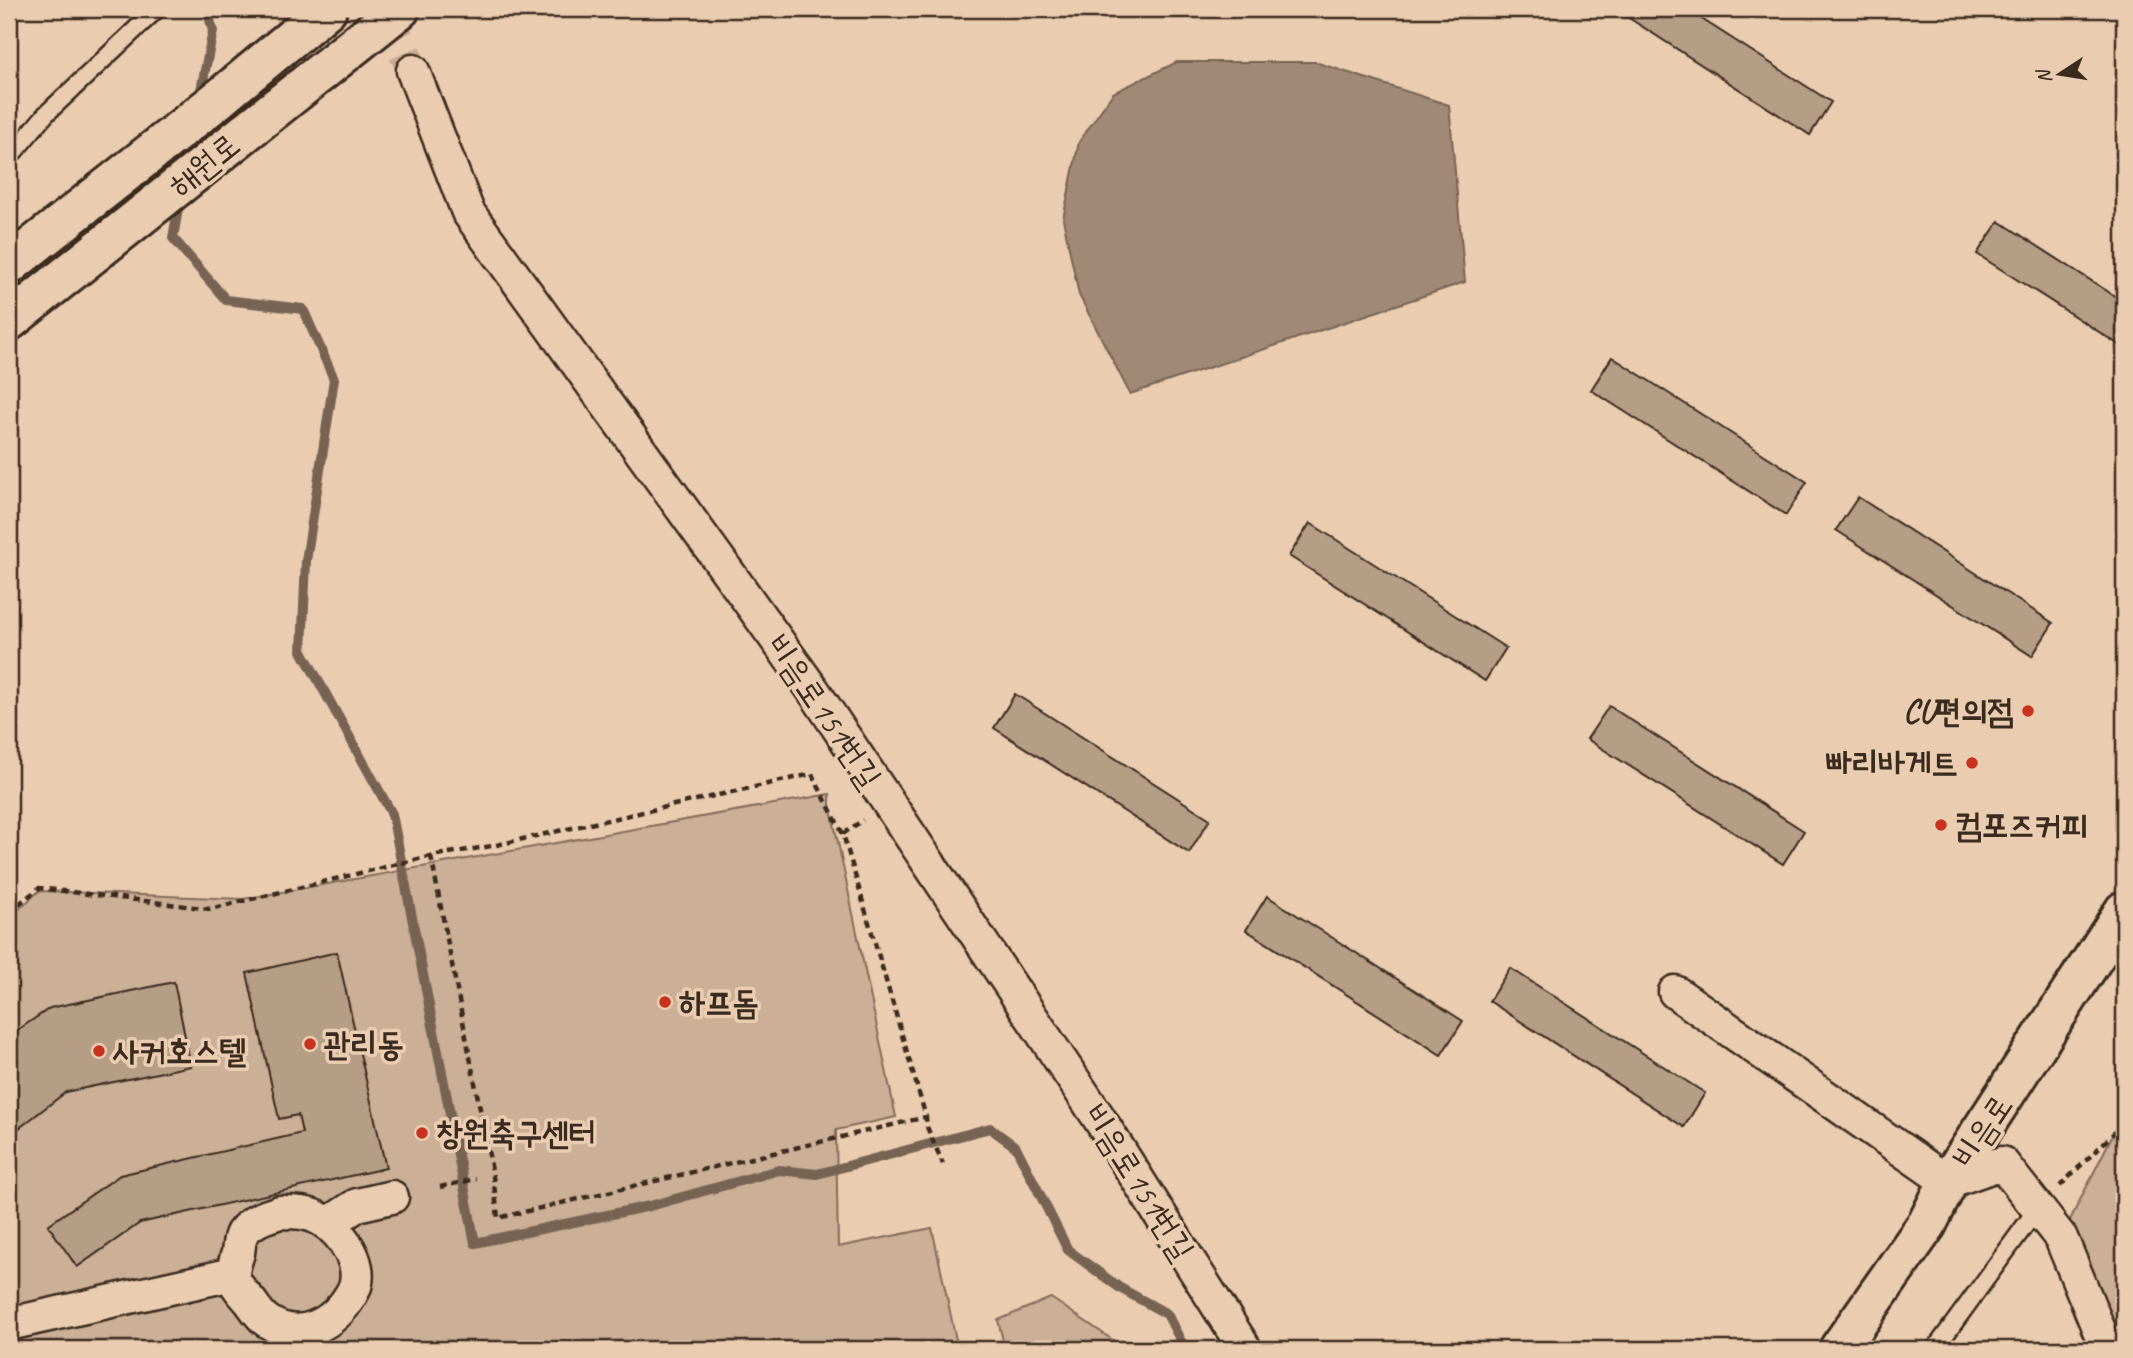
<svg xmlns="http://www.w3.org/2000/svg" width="2133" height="1358" font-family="Caveat,'Poor Story',sans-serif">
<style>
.green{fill:#cbaf97;stroke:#836c5a;stroke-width:2}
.water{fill:#a18974;stroke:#786352;stroke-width:2}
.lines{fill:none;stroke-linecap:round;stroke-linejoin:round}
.stream{stroke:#786352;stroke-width:10}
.building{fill:#b69d86;stroke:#3b2a1e;stroke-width:2}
.street-tunnel{stroke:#c7ac94;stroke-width:32;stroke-dasharray:32 16;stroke-linecap:butt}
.lane-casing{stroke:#3b2a1e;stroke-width:21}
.street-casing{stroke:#3b2a1e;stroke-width:37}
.secondary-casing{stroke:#3b2a1e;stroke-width:44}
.highway-casing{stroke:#3b2a1e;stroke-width:44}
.path{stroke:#3b2a1e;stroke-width:4.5;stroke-dasharray:7 5;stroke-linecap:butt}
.lane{stroke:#eacdb1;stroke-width:16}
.street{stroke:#eacdb1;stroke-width:32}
.secondary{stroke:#eacdb1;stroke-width:38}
.highway{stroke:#eacdb1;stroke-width:38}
.poi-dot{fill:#c8321e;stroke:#eacdb1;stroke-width:2.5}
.labels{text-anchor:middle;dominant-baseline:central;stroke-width:7;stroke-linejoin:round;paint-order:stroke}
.street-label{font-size:33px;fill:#3b2a1e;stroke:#eacdb1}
.poi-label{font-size:33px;font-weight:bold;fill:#3b2a1e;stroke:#eacdb1;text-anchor:start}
</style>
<rect width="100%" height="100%" fill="#eacdb1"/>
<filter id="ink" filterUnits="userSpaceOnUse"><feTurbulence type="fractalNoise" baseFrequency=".0143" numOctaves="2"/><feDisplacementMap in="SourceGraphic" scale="14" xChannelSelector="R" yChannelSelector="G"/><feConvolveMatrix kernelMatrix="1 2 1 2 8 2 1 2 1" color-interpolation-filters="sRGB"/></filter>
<g filter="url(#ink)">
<g class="green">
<polygon points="830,794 830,805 896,1117 836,1130 838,1247 932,1228 958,1349 9,1349 9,918 39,891 243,899"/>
<polygon points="2124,1112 2124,1349 2107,1349 2061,1238"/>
<polygon points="1051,1298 1126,1349 1005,1349 998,1320"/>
</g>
<polygon class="water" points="1177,62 1315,62 1449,105 1465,282 1130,394 1079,295 1063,219 1079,142 1113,93"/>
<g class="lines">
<g class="stream">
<polyline points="201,90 213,31 207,9"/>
<polyline points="178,209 173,238 226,300 303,309 334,379 306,561 302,651 392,814 475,1243 650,1206 779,1170 817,1174 990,1128 1016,1147 1068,1250 1120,1288 1167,1314 1185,1349"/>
</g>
</g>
<g class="building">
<polygon points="1615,9 1686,9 1831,102 1810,135"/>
<polygon points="1999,221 2124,302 2124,348 1977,254"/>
<polygon points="1612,357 1807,482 1786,515 1591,390"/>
<polygon points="1858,497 2053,623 2032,656 1836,530"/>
<polygon points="1310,523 1506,648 1485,681 1289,556"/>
<polygon points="1015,694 1210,819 1189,853 994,728"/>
<polygon points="1609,706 1804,831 1783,864 1587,739"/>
<polygon points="1267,896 1463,1021 1441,1055 1246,930"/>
<polygon points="337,952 386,1168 140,1223 77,1267 48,1225 120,1175 302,1133 298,1115 279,1119 247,973"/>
<polygon points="1510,968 1705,1093 1684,1127 1489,1001"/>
<polygon points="174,982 191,1066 66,1092 9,1136 9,1036 50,1008"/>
</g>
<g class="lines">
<polyline class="street-tunnel" points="385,9 413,71"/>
<defs>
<g id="lane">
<polyline points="9,158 46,114 157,9"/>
<polyline points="1935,1349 2037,1209"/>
</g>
<g id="street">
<polyline points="413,71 468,212 813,690 1097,1115 1245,1349"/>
<polyline points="1675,992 1948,1182 2002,1163 2061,1238 2107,1349"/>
<path d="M 280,1212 C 295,1212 309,1212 322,1220 C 343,1233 367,1268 352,1293 C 335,1323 300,1344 267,1321 C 261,1317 255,1308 250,1301 C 243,1293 234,1284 233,1274 C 233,1268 236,1259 238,1253 C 239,1247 239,1237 243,1232 C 252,1220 267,1216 280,1212 Z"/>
<polyline points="328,1224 357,1205 392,1197"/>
<polyline points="9,1324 233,1274"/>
</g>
<polyline id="secondary" points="1839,1349 1927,1224 1948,1182 2124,911"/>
<g id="highway">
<polyline points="9,265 220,98 327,9"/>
<polyline points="9,321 400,9"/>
</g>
</defs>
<use href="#lane" class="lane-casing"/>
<use href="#street" class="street-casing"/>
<use href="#secondary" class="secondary-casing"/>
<use href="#highway" class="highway-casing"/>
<g class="path">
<polyline points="843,834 863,820"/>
<polyline points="431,856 493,1176 498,1218 926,1117"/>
<polyline points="9,912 39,888 210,909 431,856 492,846 812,774 843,834 926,1117 927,1127 943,1164"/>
<polyline points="2060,1186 2124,1123"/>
<polyline points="440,1187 476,1179"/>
</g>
<use href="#lane" class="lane"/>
<use href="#street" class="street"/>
<use href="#secondary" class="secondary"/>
<use href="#highway" class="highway"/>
</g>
</g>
<g class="poi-dot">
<circle cx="2028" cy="711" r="7"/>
<circle cx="1972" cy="763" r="7"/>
<circle cx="1941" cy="825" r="7"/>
<circle cx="665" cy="1002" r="7"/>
<circle cx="310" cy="1044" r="7"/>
<circle cx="99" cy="1051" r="7"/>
<circle cx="422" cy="1133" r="7"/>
</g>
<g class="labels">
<g class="street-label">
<text transform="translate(204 165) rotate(-39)">해원로</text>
<text transform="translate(824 711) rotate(56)">비음로151번길</text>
<text transform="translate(1982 1131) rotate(-56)">비음로</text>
<text transform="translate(1139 1182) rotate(58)">비음로151번길</text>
</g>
<g class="poi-label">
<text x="2014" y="711" text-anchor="end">CU편의점</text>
<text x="1958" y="763" text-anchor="end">빠리바게트</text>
<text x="1955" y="825">컴포즈커피</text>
<text x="679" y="1002">하프돔</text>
<text x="324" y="1044">관리동</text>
<text x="113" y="1051">사커호스텔</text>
<text x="436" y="1133">창원축구센터</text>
</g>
</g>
<rect width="2133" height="1358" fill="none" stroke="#eacdb1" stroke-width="35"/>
<rect x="18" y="18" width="2098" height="1323" fill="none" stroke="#3b2a1e" stroke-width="2.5" filter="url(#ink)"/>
<g transform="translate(2060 74) rotate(258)" stroke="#eacdb1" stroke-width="5" paint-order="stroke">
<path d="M0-5L12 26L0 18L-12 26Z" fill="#3b2a1e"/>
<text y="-10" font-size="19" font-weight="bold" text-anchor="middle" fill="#3b2a1e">N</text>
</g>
</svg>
